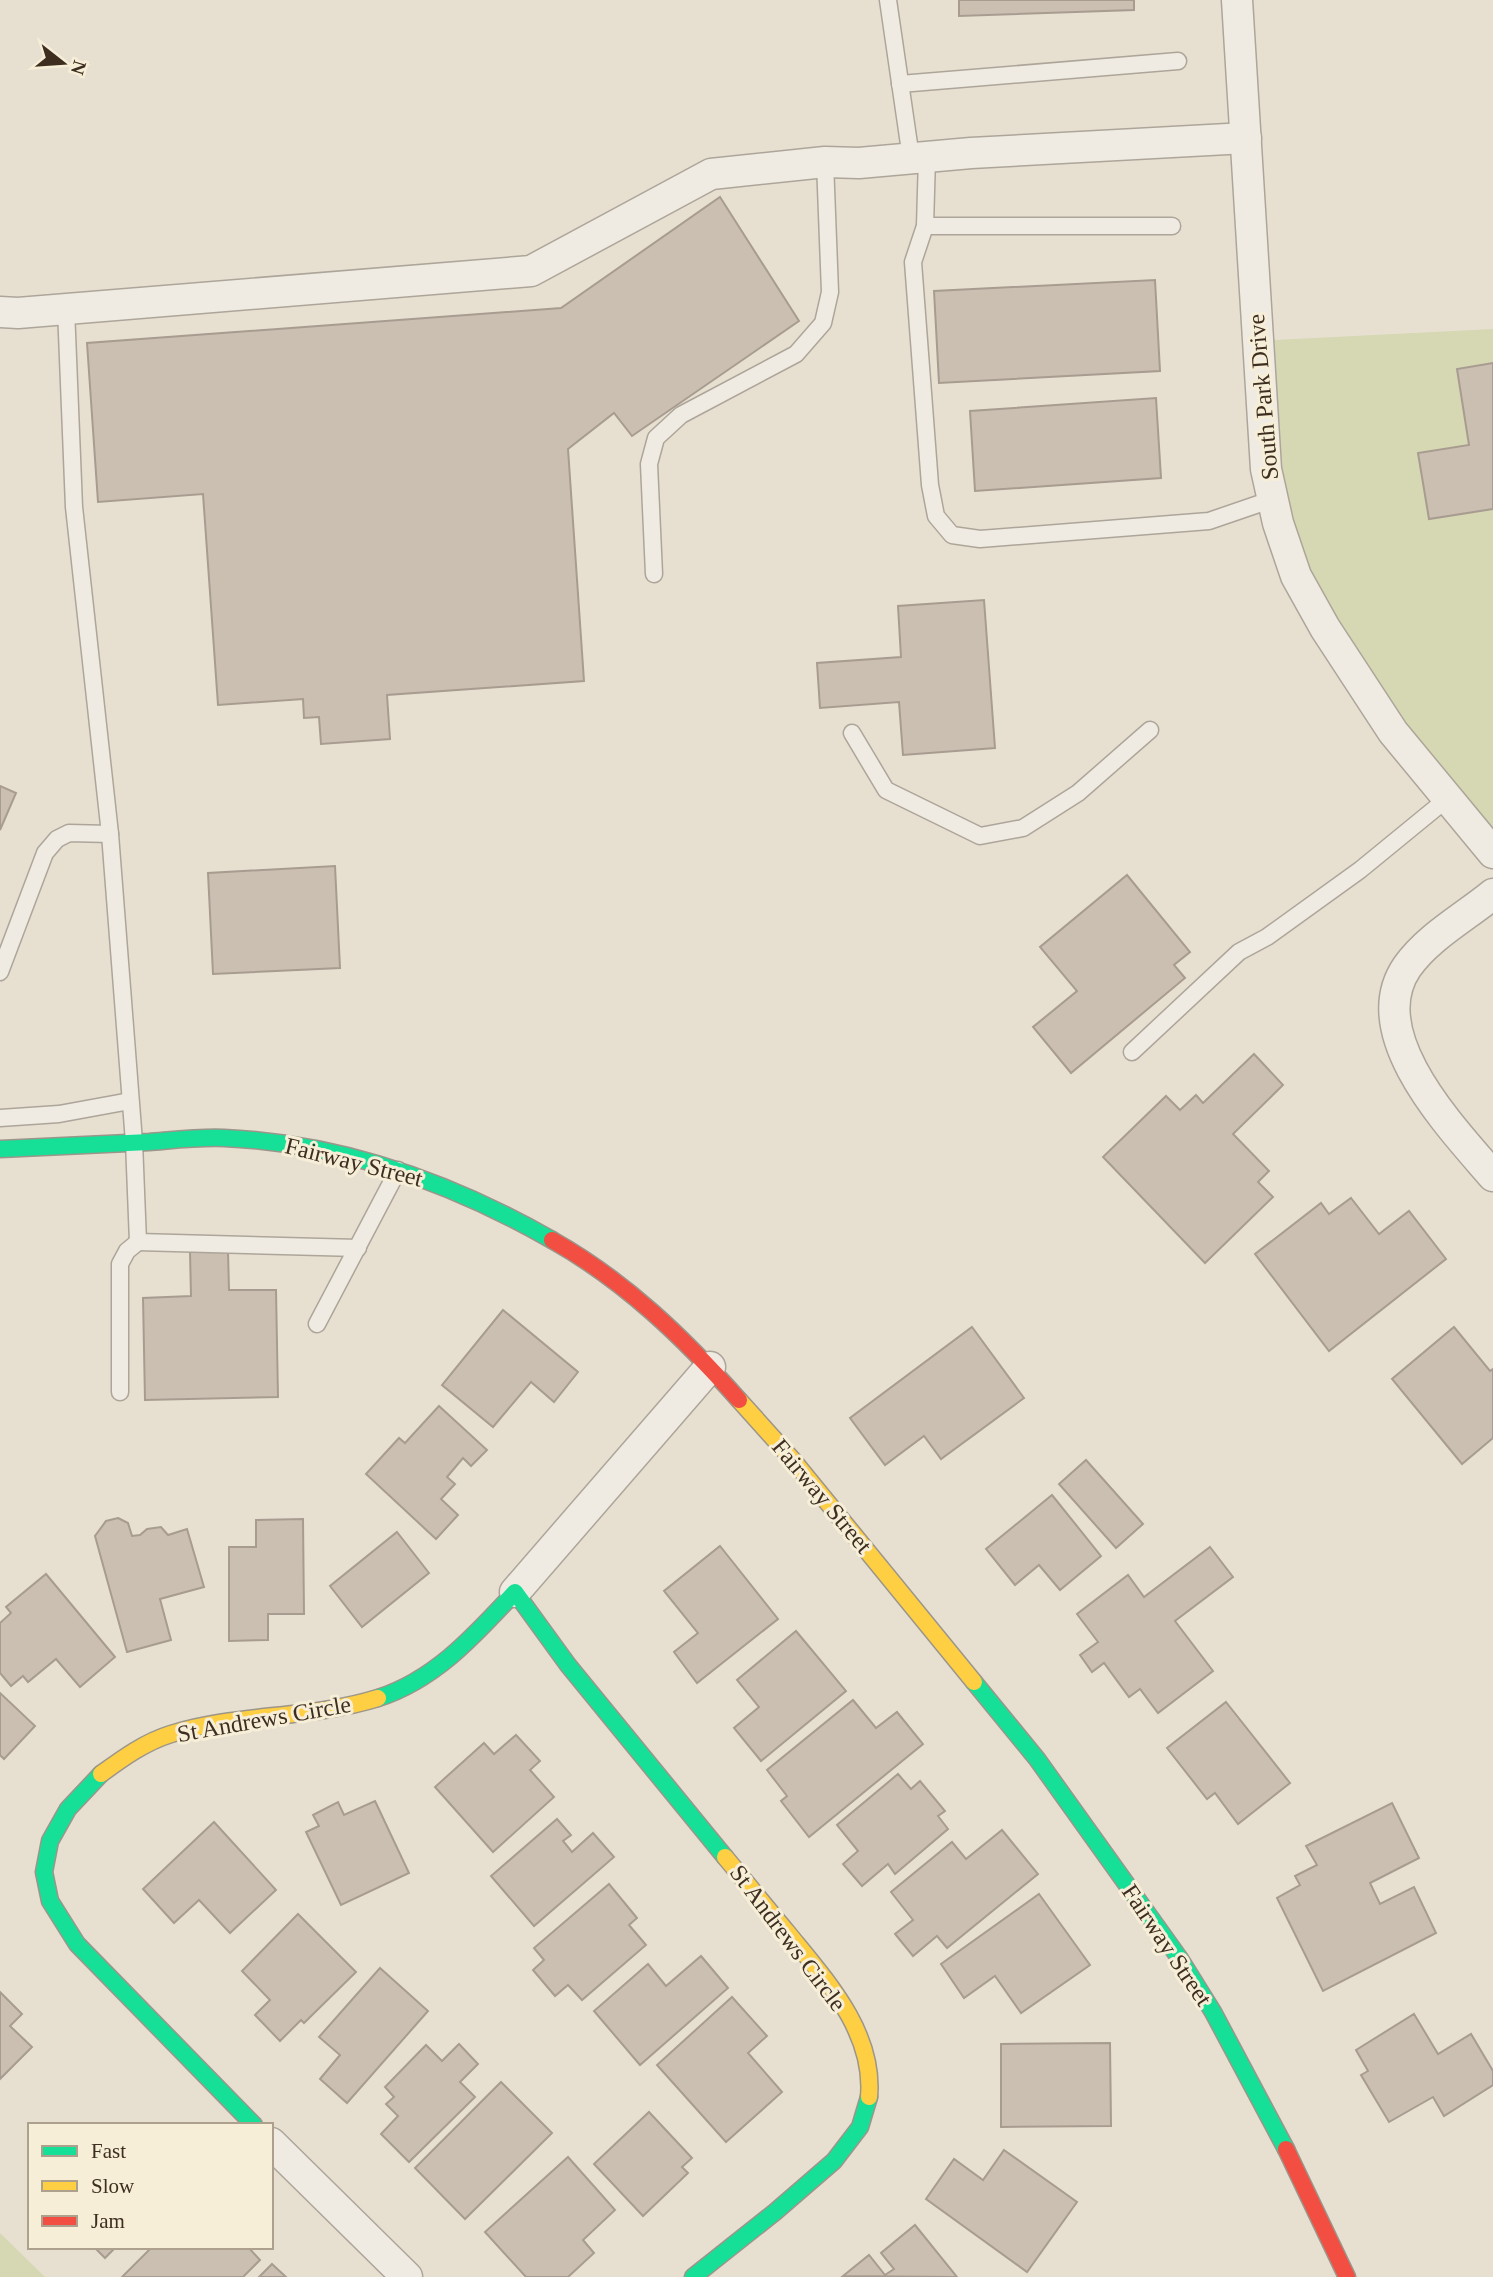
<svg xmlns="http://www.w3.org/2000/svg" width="1493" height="2277" font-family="Georgia,serif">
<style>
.grass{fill:#d6d7b3}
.building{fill:#cbbfb2;stroke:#a89c90;stroke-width:2}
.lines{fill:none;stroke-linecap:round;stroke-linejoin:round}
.lane-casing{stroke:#ada599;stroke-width:19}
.street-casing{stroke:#ada599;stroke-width:33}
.fast-casing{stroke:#9c958a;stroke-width:19}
.slow-casing{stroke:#9c958a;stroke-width:19}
.jam-casing{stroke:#9c958a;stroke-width:19}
.lane{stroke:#efebe3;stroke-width:16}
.street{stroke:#efebe3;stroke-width:30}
.fast{stroke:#16e098;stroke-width:16}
.slow{stroke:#ffcf43;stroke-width:16}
.jam{stroke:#f24e42;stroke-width:16}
.labels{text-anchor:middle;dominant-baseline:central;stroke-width:6;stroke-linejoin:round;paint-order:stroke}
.street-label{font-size:24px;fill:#3d2e20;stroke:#f7eed8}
</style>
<rect width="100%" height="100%" fill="#e7e0d1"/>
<g class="grass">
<polygon points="1493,329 1493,833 1325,628 1278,523 1257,341"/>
<polygon points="0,2233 45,2277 0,2277"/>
</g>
<g class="building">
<polygon points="959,0 1134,0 1134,10 959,16"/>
<polygon points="720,197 799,321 632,436 614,413 568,449 584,681 387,695 390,739 321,744 319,717 304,718 303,699 218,705 203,494 98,502 87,343 561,308"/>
<polygon points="1155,280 1160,371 939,383 934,291"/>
<polygon points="1493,363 1493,509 1429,519 1418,453 1469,445 1457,369"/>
<polygon points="1156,398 1161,478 975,491 970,411"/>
<polygon points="984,600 995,748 903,755 899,702 820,708 817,663 901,657 898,606"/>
<polygon points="0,786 16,793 0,830"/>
<polygon points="335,866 340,968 213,974 208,873"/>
<polygon points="1127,875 1190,952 1174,965 1185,978 1071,1073 1033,1027 1077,991 1040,947"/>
<polygon points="1254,1054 1283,1085 1233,1134 1269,1171 1258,1182 1273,1197 1205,1263 1103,1157 1166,1096 1180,1110 1196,1095 1203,1103"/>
<polygon points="1351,1198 1379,1234 1409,1211 1446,1259 1329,1351 1255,1254 1321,1203 1329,1214"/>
<polygon points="228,1251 229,1290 276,1290 278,1397 145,1400 143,1298 191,1296 190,1252"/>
<polygon points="503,1310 578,1372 554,1402 531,1382 493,1427 442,1385"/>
<polygon points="972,1327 1024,1398 941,1459 924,1436 885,1465 850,1418"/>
<polygon points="1454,1327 1490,1371 1493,1369 1493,1438 1462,1464 1392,1379"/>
<polygon points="439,1406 487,1450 471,1466 463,1458 447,1477 455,1484 441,1499 458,1515 436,1539 366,1474 399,1438 405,1443"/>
<polygon points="1086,1460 1143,1524 1116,1548 1059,1484"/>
<polygon points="1052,1495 1101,1556 1060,1590 1039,1565 1015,1585 986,1549"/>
<polygon points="118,1518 128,1523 132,1536 140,1535 147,1529 161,1527 168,1535 187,1529 204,1587 160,1599 171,1640 127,1652 95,1536 106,1521"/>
<polygon points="303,1519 304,1614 268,1614 268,1640 229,1641 229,1547 256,1547 256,1520"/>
<polygon points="397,1532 429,1573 362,1627 330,1586"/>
<polygon points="720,1546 778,1619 697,1683 674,1652 698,1633 664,1591"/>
<polygon points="1210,1547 1233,1577 1175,1621 1213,1671 1158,1713 1140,1689 1129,1697 1104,1663 1092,1672 1080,1655 1098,1642 1077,1614 1128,1575 1144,1597"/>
<polygon points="46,1574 115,1657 80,1687 56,1659 28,1682 23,1676 11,1686 0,1673 0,1623 11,1613 6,1607"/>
<polygon points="796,1631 846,1691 761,1761 734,1728 759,1707 737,1680"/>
<polygon points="0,1693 35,1726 4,1759 0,1755"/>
<polygon points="853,1700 876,1728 897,1712 923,1744 809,1837 781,1801 787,1796 767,1770"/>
<polygon points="1226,1702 1290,1783 1238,1824 1215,1793 1207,1799 1167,1748"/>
<polygon points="516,1735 540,1761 530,1770 554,1797 493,1852 435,1787 484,1743 494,1754"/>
<polygon points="898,1774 911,1789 920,1781 945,1811 938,1816 948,1829 895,1874 888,1864 862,1886 843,1864 858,1851 837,1825"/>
<polygon points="375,1801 409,1873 341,1905 306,1832 319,1826 313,1815 338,1802 344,1815"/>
<polygon points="1392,1803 1419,1858 1370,1883 1380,1904 1414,1887 1436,1933 1323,1991 1277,1898 1300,1885 1295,1876 1317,1865 1306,1846"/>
<polygon points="557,1819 571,1835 563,1841 572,1852 593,1833 614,1857 534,1926 491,1876"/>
<polygon points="214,1822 276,1890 230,1933 199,1900 174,1923 143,1889"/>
<polygon points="1002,1830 1038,1874 947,1948 937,1936 913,1956 895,1934 913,1920 891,1892 952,1842 966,1859"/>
<polygon points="609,1884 637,1918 629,1925 646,1945 582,2000 568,1985 555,1996 533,1970 544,1960 534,1948"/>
<polygon points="1039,1894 1090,1965 1021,2013 995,1976 964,1998 941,1964"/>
<polygon points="298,1914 356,1972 304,2023 301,2020 280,2041 255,2015 270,2000 242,1971"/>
<polygon points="701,1956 728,1988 640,2065 594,2011 648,1964 666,1986"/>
<polygon points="380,1968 428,2011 347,2103 320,2079 340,2055 319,2037"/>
<polygon points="0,1992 22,2014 10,2026 32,2047 0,2079"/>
<polygon points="732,1997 767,2036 748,2053 782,2092 726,2142 657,2065"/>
<polygon points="1414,2014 1438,2054 1471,2034 1493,2071 1493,2085 1444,2116 1433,2097 1389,2122 1361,2075 1368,2071 1356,2050"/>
<polygon points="1110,2043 1111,2126 1001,2127 1001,2044"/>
<polygon points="459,2044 478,2064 460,2082 475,2097 409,2162 381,2134 398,2116 386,2104 394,2097 385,2087 426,2045 442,2061"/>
<polygon points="501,2082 552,2133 465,2219 415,2168"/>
<polygon points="649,2112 692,2158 682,2167 688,2173 643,2216 594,2164"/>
<polygon points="1004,2150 1077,2202 1027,2272 926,2199 954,2159 983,2180"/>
<polygon points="568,2157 615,2210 583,2240 594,2253 568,2277 526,2277 485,2232"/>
<polygon points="915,2225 957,2277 843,2276 869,2255 885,2275 894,2269 881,2253"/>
<polygon points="94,2247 116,2247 105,2258"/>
<polygon points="152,2247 248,2247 260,2260 243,2277 122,2277"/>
<polygon points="272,2264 286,2277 259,2277"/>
</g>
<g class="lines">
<defs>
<g id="lane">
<polyline points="888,0 911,158"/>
<polyline points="900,84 1178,61"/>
<polyline points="927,157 925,226 913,262 930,485 936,516 952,535 980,539 1209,521 1273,499"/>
<polyline points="925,226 1172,226"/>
<polyline points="66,309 74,507 110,834 134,1142 138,1242 358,1248"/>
<polyline points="654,574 649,464 656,438 681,415 796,354 823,323 830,292 825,162"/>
<polyline points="852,733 886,790 980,836 1023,828 1078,793 1150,730"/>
<polyline points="0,972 45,853 57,839 69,833 110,834"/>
<polyline points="1132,1052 1239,952 1267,937 1360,870 1448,798"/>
<polyline points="0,1118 59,1114 130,1101"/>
<polyline points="317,1324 398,1170"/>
<polyline points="120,1392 120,1264 127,1251 138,1242"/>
</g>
<g id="street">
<polyline points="1237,0 1266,469 1278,523 1296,576 1325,628 1393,732 1493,853"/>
<polyline points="0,312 18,313 531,271 711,174 825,162 859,163 971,153 1246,138"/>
<path d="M 1493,894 C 1465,917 1428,937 1407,967 C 1361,1034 1452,1128 1493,1176"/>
<polyline points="515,1592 710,1367"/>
<polyline points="271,2143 407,2277"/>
</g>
<g id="fast">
<path d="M 0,1149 C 50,1147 100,1144 149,1142 C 174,1140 199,1137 224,1138 C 340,1143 452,1183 552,1240"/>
<polyline points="974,1682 1037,1759 1180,1959 1213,2012 1286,2149"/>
<path d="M 378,1698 C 435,1680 475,1635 515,1592 L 568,1665 L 725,1857"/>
<polyline points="101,1774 68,1809 50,1841 44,1872 50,1901 77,1944 254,2125"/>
<polyline points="693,2277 775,2212 834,2161 860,2127 869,2097"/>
</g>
<g id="slow">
<polyline points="739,1400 792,1459 974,1682"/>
<path d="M 101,1774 C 123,1758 145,1742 171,1734 C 238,1713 311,1719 378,1698"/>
<path d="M 725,1857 C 746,1882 766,1907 787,1932 C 825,1979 875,2032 869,2097"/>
</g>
<g id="jam">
<path d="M 552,1240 C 625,1281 684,1338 739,1400"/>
<polyline points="1286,2149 1347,2277"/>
</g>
</defs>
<use href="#lane" class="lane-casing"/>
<use href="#street" class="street-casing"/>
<use href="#fast" class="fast-casing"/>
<use href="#slow" class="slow-casing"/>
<use href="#jam" class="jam-casing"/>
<use href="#lane" class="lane"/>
<use href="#street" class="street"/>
<use href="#fast" class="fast"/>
<use href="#slow" class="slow"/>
<use href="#jam" class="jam"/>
</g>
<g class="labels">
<g class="street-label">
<text transform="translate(1263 397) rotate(-95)">South Park Drive</text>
<text transform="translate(354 1162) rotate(14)">Fairway Street</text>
<text transform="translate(822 1496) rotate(50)">Fairway Street</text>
<text transform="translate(264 1719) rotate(-10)">St Andrews Circle</text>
<text transform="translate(788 1938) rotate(53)">St Andrews Circle</text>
<text transform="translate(1167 1945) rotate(56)">Fairway Street</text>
</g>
</g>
<rect x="28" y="2123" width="245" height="126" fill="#f7eed8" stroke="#ada18e" stroke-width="2"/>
<rect x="42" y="2146" width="35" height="10" fill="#16e098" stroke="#ada18e" stroke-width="2"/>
<text x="91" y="2158" font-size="21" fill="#3d2e20">Fast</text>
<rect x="42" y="2181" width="35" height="10" fill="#ffcf43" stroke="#ada18e" stroke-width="2"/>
<text x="91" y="2193" font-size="21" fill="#3d2e20">Slow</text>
<rect x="42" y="2216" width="35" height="10" fill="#f24e42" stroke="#ada18e" stroke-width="2"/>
<text x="91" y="2228" font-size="21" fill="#3d2e20">Jam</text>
<g transform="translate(63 63) rotate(107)" stroke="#f7eed8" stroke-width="5" paint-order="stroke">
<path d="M0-5L12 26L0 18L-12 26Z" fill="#3d2e20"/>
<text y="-10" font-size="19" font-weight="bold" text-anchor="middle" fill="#3d2e20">N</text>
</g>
</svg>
